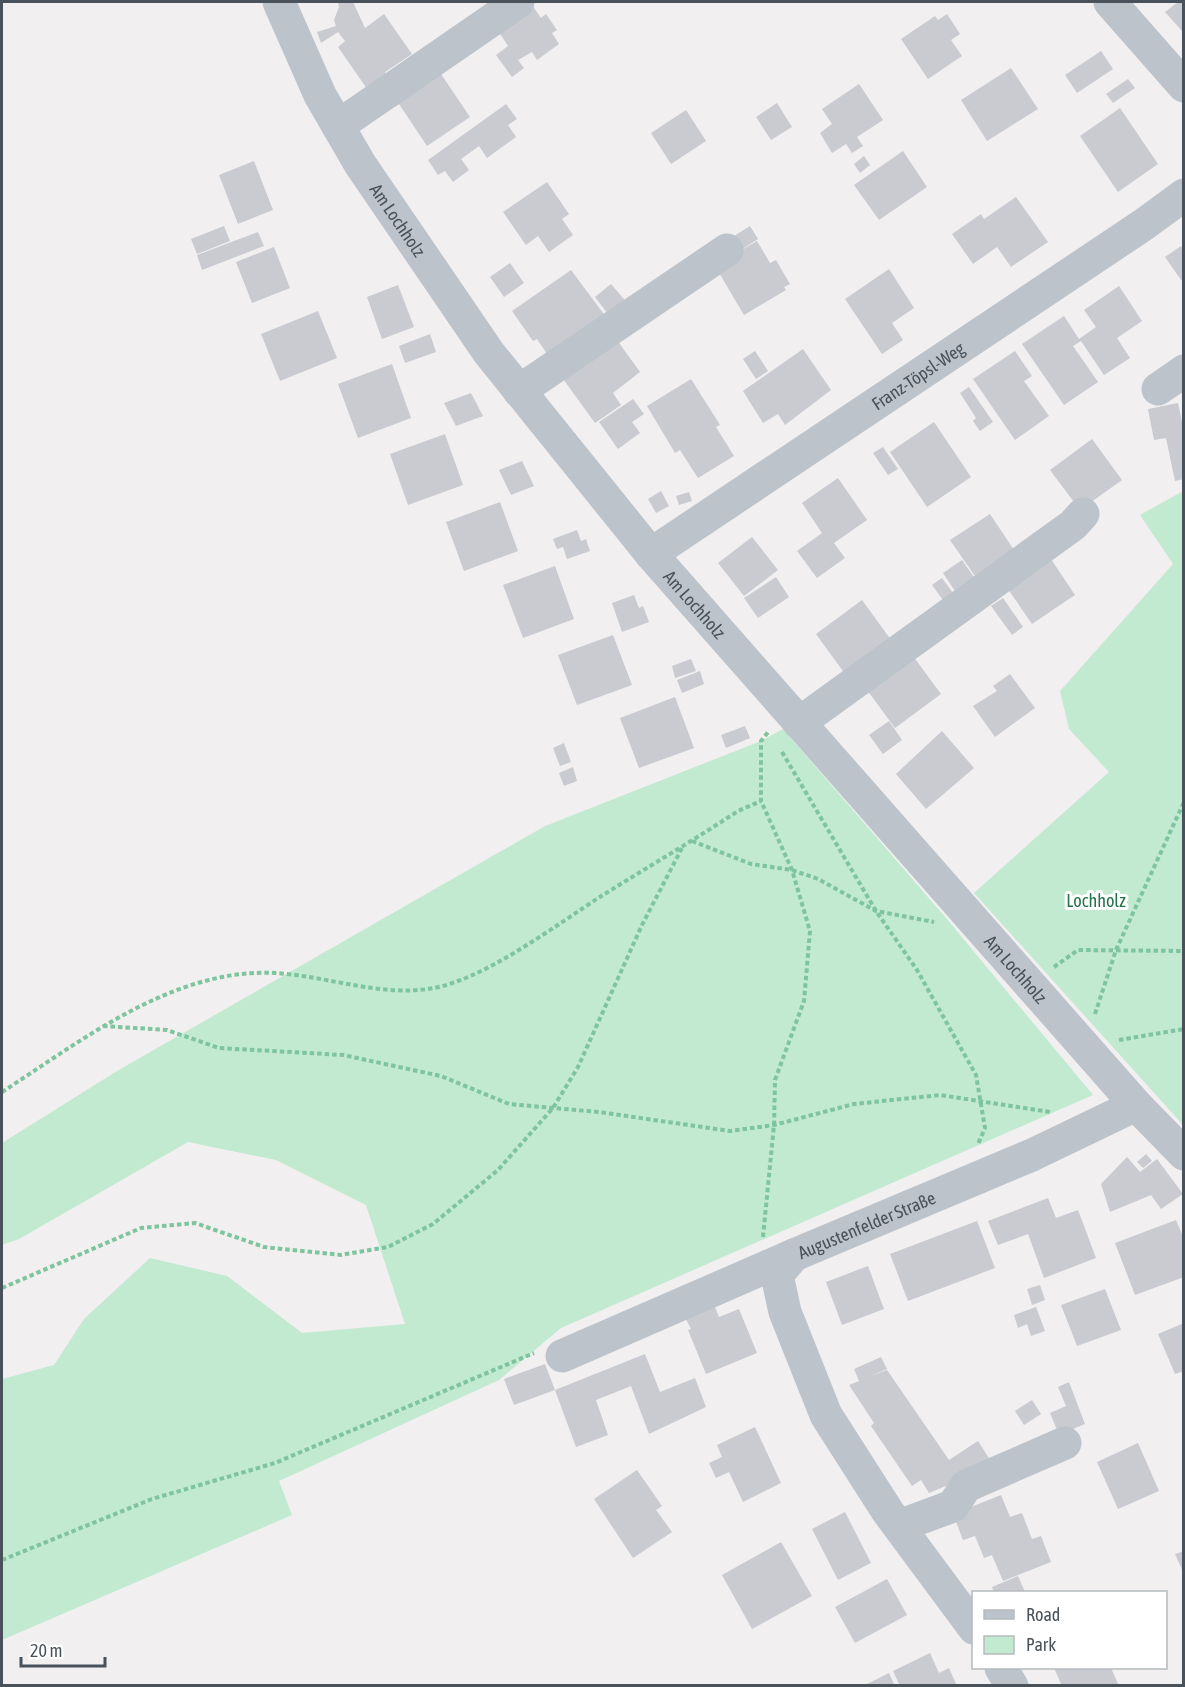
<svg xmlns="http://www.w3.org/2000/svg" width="1185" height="1687" font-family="'Asap Condensed',sans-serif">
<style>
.green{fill:#c2ead0}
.building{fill:#c9cbd1}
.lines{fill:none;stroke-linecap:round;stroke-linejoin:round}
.path{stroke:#7ec49f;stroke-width:4;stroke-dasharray:4.5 3;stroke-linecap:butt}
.minor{stroke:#bcc3ca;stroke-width:33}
.labels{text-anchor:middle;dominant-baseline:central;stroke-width:6;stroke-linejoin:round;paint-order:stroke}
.street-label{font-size:18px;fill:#49525a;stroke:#fff}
.park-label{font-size:18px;fill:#227348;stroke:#fff}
</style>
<rect width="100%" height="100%" fill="#f1efef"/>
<g class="green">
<polygon points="1183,491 1183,1125 974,893 1109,772 1069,729 1060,691 1173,564 1140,515"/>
<polygon points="783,729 946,918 1093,1095 561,1328 499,1380 279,1481 292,1515 2,1640 2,1379 54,1365 84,1319 150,1258 227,1276 302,1333 405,1324 366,1205 276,1160 188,1142 19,1239 2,1245 2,1143 117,1071 545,826 761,741"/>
</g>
<g class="building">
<polygon points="338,2 353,2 365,28 384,14 412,54 385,72 392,82 372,96 338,47 345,41 338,32 321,43 317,32 336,26 334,20 339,7"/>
<polygon points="1178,2 1184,2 1182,31 1165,12"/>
<polygon points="532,5 541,18 546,14 557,30 552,33 559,44 537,60 532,52 518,60 524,68 512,77 496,55 508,46 497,29"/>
<polygon points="947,14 960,34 951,40 962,56 928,79 901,39 935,16 938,20"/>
<polygon points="1101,51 1113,69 1077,93 1065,75"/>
<polygon points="1011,68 1038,109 987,141 961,100"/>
<polygon points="441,74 470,117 427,146 399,104 395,107 390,98"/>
<polygon points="1128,79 1135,88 1113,103 1106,94"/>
<polygon points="859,84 883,120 857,137 863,146 852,153 846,144 832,153 820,133 832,124 822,109"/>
<polygon points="777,103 792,127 771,140 756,117"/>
<polygon points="506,104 517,119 508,125 516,137 487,158 479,146 461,159 469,170 453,182 445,171 438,175 428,160"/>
<polygon points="1120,108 1158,164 1118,192 1080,136"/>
<polygon points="686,110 706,141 671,164 651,133"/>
<polygon points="903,151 927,187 879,220 854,185"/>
<polygon points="864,156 870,165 860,173 854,164"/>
<polygon points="254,161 273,210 238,224 219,175"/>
<polygon points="547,182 569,214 562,219 573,235 549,252 538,236 526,245 503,212"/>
<polygon points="1016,197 1048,242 1011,267 997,247 973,264 952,234 981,214 984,219"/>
<polygon points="224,226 230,241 197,254 191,239"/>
<polygon points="750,226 758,239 735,254 757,241 770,263 776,260 790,284 784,287 786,290 744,315 715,266 723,243"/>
<polygon points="258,232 264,246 202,270 197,255"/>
<polygon points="1181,246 1184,251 1184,279 1181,280 1165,257"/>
<polygon points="274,247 290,288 252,303 236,262"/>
<polygon points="510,263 524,283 504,297 490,277"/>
<polygon points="889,269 914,308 892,323 903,340 882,354 845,299"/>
<polygon points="571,270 609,321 551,360 537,339 533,341 512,311"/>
<polygon points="611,284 628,304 611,318 595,297"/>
<polygon points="398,285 414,327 382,339 367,297"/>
<polygon points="1119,286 1142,321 1117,338 1130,358 1104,375 1081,341 1073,346 1098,382 1064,405 1022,344 1064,316 1079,339 1096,327 1084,310"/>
<polygon points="318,311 337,358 280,381 261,334"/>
<polygon points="430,334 436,352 405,363 399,346"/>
<polygon points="614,336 640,372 613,393 621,405 595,423 561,376"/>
<polygon points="803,349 831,390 785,425 778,414 763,423 743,391"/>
<polygon points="755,351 768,371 756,379 743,359"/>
<polygon points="1015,351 1032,376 1024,381 1049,416 1015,440 973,379"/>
<polygon points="392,364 411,418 358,438 338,384"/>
<polygon points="691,379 720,425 716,427 734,456 698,478 680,450 675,453 647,406"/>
<polygon points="969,387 993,422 980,431 973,421 976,418 960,393"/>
<polygon points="471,393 483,416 456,426 444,403"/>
<polygon points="633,399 644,414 632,422 640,433 618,449 599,422"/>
<polygon points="1178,403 1184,431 1184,479 1175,481 1166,438 1154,440 1148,409"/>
<polygon points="934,422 971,477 927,507 890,452"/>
<polygon points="445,434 463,485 408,505 390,454"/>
<polygon points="1092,439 1122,480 1080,510 1050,470"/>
<polygon points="883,447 898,469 888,475 873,453"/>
<polygon points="522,461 534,486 511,495 499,470"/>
<polygon points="838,478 867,520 834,543 845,558 817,578 797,551 822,533 802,503"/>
<polygon points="661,491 669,506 656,513 648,499"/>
<polygon points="689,492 692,501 679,505 676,496"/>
<polygon points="500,502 518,551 464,571 446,522"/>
<polygon points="990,514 1018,556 979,582 950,540"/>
<polygon points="577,530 581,541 586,539 590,551 567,559 563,547 557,549 553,539"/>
<polygon points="752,537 778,570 744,596 718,563"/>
<polygon points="1051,559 1075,595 1032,624 1008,589"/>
<polygon points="962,560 976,580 957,594 943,573"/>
<polygon points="555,566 574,619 523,638 503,585"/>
<polygon points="776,577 789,597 758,618 744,598"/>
<polygon points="942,578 953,593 943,600 932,585"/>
<polygon points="634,595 639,608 643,606 649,622 622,632 612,603"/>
<polygon points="1003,598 1023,627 1012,635 991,606"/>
<polygon points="862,600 894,644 848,678 816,634"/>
<polygon points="613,635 632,685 577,705 558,655"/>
<polygon points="913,656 941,694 895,728 867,690"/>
<polygon points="691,659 696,671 675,678 672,666"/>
<polygon points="700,671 704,684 682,693 677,680"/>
<polygon points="1010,674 1035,708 995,737 973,706 997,691 993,686"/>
<polygon points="675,697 694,748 639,768 620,718"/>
<polygon points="889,721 902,740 883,754 869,735"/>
<polygon points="745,726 750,738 726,748 721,735"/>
<polygon points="942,731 974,768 926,809 896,774"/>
<polygon points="564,743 571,762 560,766 553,748"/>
<polygon points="573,767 577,781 564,786 559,773"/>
<polygon points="1146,1154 1152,1161 1143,1168 1137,1162"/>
<polygon points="1127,1157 1140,1172 1157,1159 1183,1194 1161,1209 1151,1195 1110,1212 1101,1184"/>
<polygon points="1048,1198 1056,1218 1078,1210 1096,1258 1044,1278 1028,1234 998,1245 988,1221"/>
<polygon points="1176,1220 1184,1239 1184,1277 1135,1295 1115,1243"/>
<polygon points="977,1221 995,1268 908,1301 890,1254"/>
<polygon points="868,1266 884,1309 842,1325 826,1282"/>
<polygon points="1040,1285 1045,1300 1032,1305 1027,1289"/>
<polygon points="1105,1289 1121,1330 1077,1346 1061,1305"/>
<polygon points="715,1307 719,1317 739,1309 757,1353 706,1374 688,1330 691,1329 686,1319"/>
<polygon points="1036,1307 1045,1331 1031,1336 1027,1324 1018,1328 1014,1315"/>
<polygon points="1184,1323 1184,1371 1175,1374 1158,1334"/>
<polygon points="645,1354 660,1392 695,1378 706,1407 649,1434 631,1386 596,1400 608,1435 576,1447 555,1390"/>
<polygon points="881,1357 887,1369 871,1376 887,1370 949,1460 978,1441 994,1466 929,1493 921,1480 912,1486 871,1426 874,1423 849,1385 859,1381 854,1369"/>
<polygon points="545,1364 555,1390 514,1405 504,1379"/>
<polygon points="1069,1382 1085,1424 1059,1435 1050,1413 1066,1406 1058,1387"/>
<polygon points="1032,1400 1041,1414 1024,1425 1015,1411"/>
<polygon points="755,1427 781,1483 743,1502 729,1472 716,1478 709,1463 722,1457 717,1445"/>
<polygon points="1138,1443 1159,1491 1118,1509 1097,1462"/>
<polygon points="637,1470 662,1506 656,1510 672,1532 633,1558 594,1499"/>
<polygon points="1001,1495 1010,1517 1022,1513 1032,1539 1041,1536 1051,1562 1003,1581 992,1555 984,1558 975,1536 963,1540 953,1514"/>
<polygon points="845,1512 871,1563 838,1580 812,1529"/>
<polygon points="781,1542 812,1596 752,1629 722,1575"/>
<polygon points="1184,1551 1184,1574 1175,1554"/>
<polygon points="1018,1576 1025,1592 994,1592 992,1587"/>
<polygon points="887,1579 907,1615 855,1643 835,1607"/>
<polygon points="930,1653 939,1673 949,1668 957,1686 900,1686 893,1671"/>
<polygon points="1054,1668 1111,1668 1119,1686 1062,1686"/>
<polygon points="889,1673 895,1686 863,1686"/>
</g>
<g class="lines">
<g class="path">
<polyline points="782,752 876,911 917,970 976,1075 985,1128 978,1144"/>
<polyline points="692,841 751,864 792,870 818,879 876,911 934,922"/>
<polyline points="1054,967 1078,950 1184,951"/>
<polyline points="1095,1014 1116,950 1184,802"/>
<polyline points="103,1026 167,1030 219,1048 343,1055 441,1076 509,1104 599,1112 730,1131 774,1125 854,1104 940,1095 1050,1112"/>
<polyline points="1119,1040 1184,1029"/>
<path d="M 2,1092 C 83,1040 173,968 275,973 C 326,976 377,996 428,989 C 482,982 557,924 603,895 C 648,867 694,840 738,811 L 761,801"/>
<polyline points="763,1237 774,1125 775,1080 804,1001 810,931 792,870 761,801 761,741 769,731"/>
<polyline points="2,1288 141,1228 195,1223 264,1247 341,1255 388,1247 433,1224 498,1170 553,1108 578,1067 642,925 683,846"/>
<polyline points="2,1560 152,1499 275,1463 534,1353"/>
</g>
<g class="minor">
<path id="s1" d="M 279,2 L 320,95 L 360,164 L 489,353 L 651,554 L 1136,1105 L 1184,1154"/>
<polyline points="1110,2 1184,86"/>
<polyline points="338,126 518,2"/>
<polyline points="1158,389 1184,371"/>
<polyline points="519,391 727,250"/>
<path id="s2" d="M 651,554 L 1143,225 L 1184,195"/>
<polyline points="799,723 1073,525 1083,514"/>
<polyline points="562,1356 794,1255"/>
<polyline points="899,1526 953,1506 966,1486 1065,1443"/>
<path id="s3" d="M 974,1628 L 888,1512 L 826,1415 L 785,1312 L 777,1275 L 794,1255 L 1032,1155 L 1136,1105"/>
<polyline points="1001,1668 1012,1686"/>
</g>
</g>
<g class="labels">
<g class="street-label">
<text stroke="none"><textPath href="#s1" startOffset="249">Am Lochholz</textPath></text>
<text stroke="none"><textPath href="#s2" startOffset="321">Franz-Töpsl-Weg</textPath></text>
<text stroke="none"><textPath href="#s1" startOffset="735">Am Lochholz</textPath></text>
<text stroke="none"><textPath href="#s1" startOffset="1221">Am Lochholz</textPath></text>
<text stroke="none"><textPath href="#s3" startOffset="513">Augustenfelder Straße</textPath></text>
</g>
<g class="park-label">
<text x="1096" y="900">Lochholz</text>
</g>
</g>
<rect width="1185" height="1687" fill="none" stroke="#49525a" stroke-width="6"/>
<rect x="972" y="1591" width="195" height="78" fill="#ffffff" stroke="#b6babd" stroke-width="1.5"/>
<rect x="984" y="1610" width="30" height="9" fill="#bcc3ca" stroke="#b6babd" stroke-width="1.5"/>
<text x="1026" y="1621" font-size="18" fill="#49525a">Road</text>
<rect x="984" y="1636" width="30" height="18" fill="#c2ead0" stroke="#b6babd" stroke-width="1.5"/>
<text x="1026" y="1651" font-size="18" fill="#49525a">Park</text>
<path d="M21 1657v9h84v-9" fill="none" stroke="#49525a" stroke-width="3"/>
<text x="30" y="1657" font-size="18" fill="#49525a" stroke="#ffffff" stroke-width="4.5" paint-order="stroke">20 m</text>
</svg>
